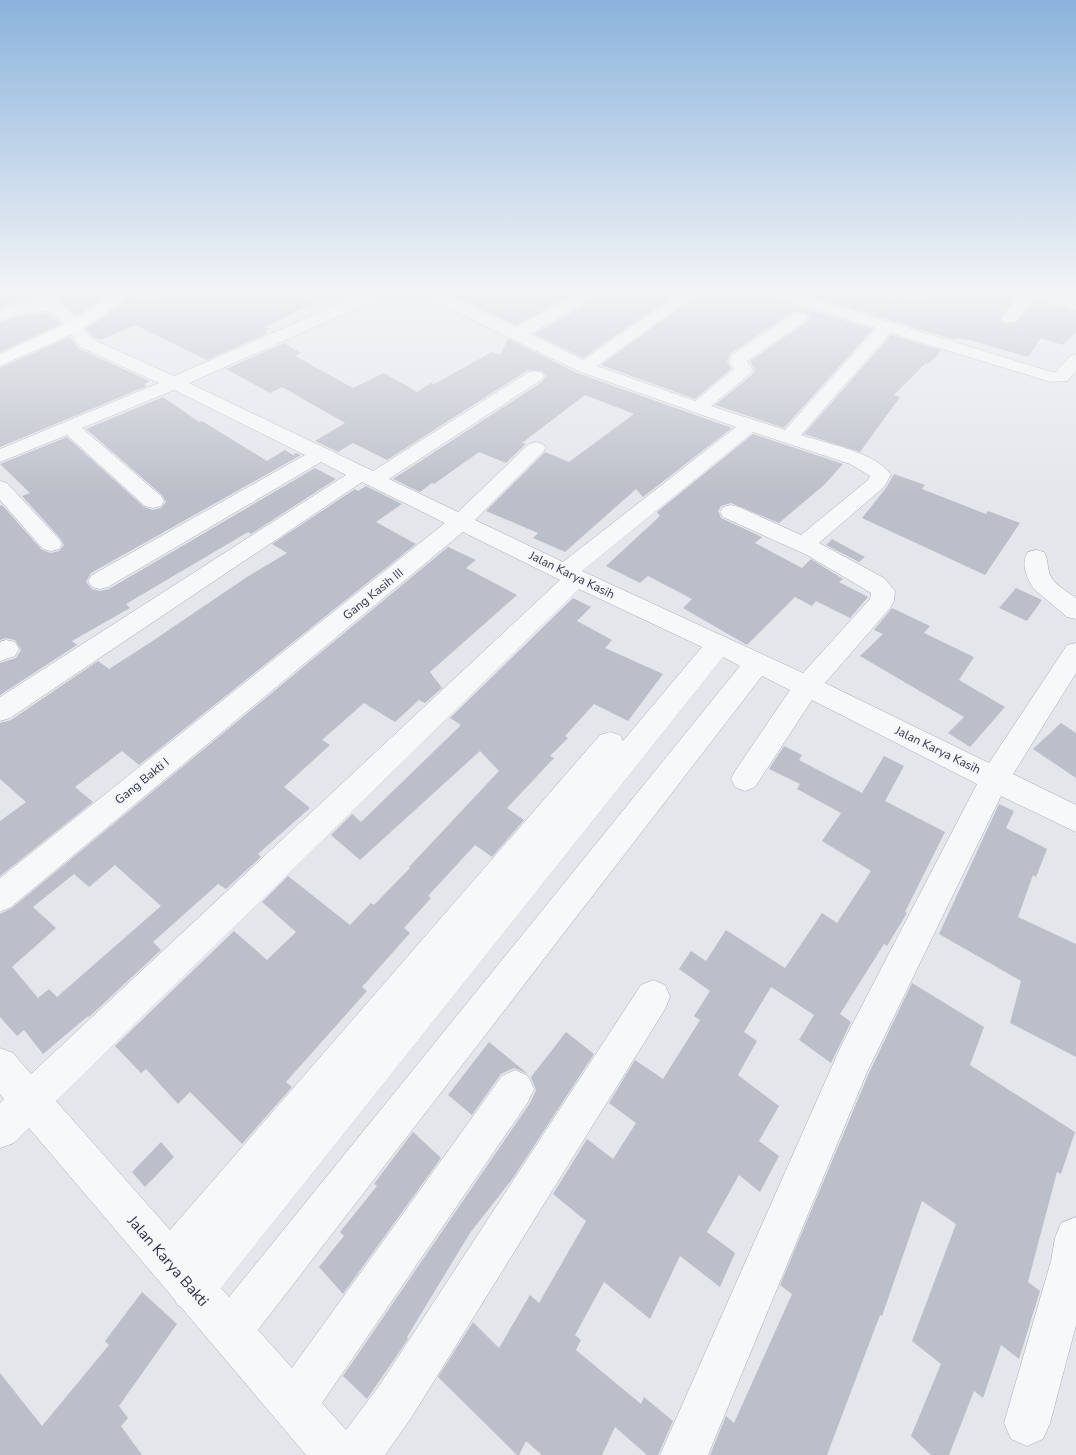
<svg xmlns="http://www.w3.org/2000/svg" width="1076" height="1455" font-family="'Nunito Sans',sans-serif">
<style>
.building{fill:#bbbfc9;fill-rule:evenodd}
.lines{fill:none;stroke-linecap:round;stroke-linejoin:round}
.minor-casing{stroke:#a9adb6;stroke-width:1}
.major-casing{stroke:#a4aab7;stroke-width:1}
.minor{fill:#f7f8fa;fill-rule:evenodd}
.major{fill:#fff;fill-rule:evenodd}
.labels{text-anchor:middle;dominant-baseline:central;stroke-width:4;stroke-linejoin:round;paint-order:stroke}
.street-label{font-size:12px;fill:#2c3344;stroke:#f4f6f9}
.near-street-label{font-size:15px;fill:#2c3344;stroke:#f4f6f9}
</style>
<rect width="100%" height="100%" fill="#e4e6ec"/>
<g class="building">
<polygon points="0,291 20,291 31,301 15,302 0,307"/>
<polygon points="69,291 88,294 93,291 113,292 76,315 55,298"/>
<polygon points="174,291 284,291 314,303 265,327 269,329 265,331 268,333 207,360 135,325 100,340 93,337 86,329 132,297 149,302"/>
<polygon points="442,291 578,291 516,325"/>
<polygon points="603,291 680,291 583,358 534,334 600,296"/>
<polygon points="703,291 761,291 764,296 873,329 784,428 715,405 752,375 755,370 750,361 807,322 810,316 806,312 793,312 731,353 727,361 731,369 695,399 601,365"/>
<polygon points="793,291 865,291 894,301 899,297 918,304 933,291 1008,291 1019,294 1000,318 1001,323 1016,323 1037,300 1076,312 1076,332 1063,345 1041,338 1028,357 969,340 958,338 955,340"/>
<polygon points="48,313 61,324 0,352 0,322 18,316"/>
<polygon points="891,335 941,350 936,357 928,364 926,363 894,395 900,397 860,452 804,434"/>
<polygon points="70,337 79,349 150,381 144,384 147,386 0,447 0,368"/>
<polygon points="508,339 577,373 732,428 643,497 636,489 565,552 533,538 538,533 486,511 545,452 569,462 634,414 585,395 522,443 526,444 506,463 479,452 434,484 432,483 420,492 393,479 542,382 546,376 542,371 528,370 387,460 353,443 338,452 315,441 345,423 282,387 270,393 226,369 284,343 301,353 295,356 353,388 384,373 417,392 431,383 434,384 492,352 500,355"/>
<polygon points="163,397 199,422 202,421 267,461 285,450 293,455 296,453 301,455 91,573 86,582 92,589 100,591 109,589 315,468 336,479 251,534 248,532 126,604 130,608 72,641 77,645 0,695 0,663 16,658 21,650 15,640 6,638 0,640 0,506 2,505 42,550 51,553 59,551 64,545 60,538 22,496 30,493 0,464 67,437 144,507 153,510 161,508 166,502 162,495 86,429"/>
<polygon points="753,434 843,464 824,485 779,523 731,503 721,506 718,511 721,518 762,537 755,543 802,568 811,559 843,579 839,582 868,597 850,618 816,601 812,606 795,597 747,645 683,608 692,599 648,576 640,583 606,566 660,516 657,512"/>
<polygon points="894,474 925,485 922,489 986,514 988,511 1020,523 985,575 862,518 886,488"/>
<polygon points="366,486 402,504 376,522 416,544 139,765 122,751 75,787 93,802 0,876 0,821 26,802 0,779 0,723 11,720 98,661 109,669 148,644 247,577 287,553 272,544 355,489 358,491"/>
<polygon points="832,539 865,557 859,562 826,545"/>
<path d="M 448,547 L 476,560 L 466,568 L 517,595 L 430,672 L 442,688 L 425,703 L 419,700 L 395,722 L 364,703 L 322,740 L 330,745 L 284,787 L 310,808 L 258,854 L 261,857 L 226,889 L 218,884 L 153,942 L 161,950 L 89,1017 L 88,1016 L 43,1054 L 24,1030 L 17,1036 L 0,1017 L 0,914 L 12,908 ZM 115,865 L 161,906 L 57,997 L 49,989 L 38,998 L 12,967 L 56,928 L 33,907 L 74,874 L 89,887 Z"/>
<polygon points="1016,588 1042,600 1027,621 999,608"/>
<polygon points="573,598 591,607 577,621 612,640 605,648 663,674 628,721 594,704 565,736 568,738 550,756 554,758 507,808 524,820 492,857 475,845 428,896 431,898 404,928 410,933 362,987 367,991 286,1082 292,1087 242,1144 190,1092 178,1104 146,1069 141,1073 115,1046 234,931 267,960 296,932 262,902 288,876 350,925 371,903 374,905 410,868 409,867 499,771 480,751 360,860 331,835 352,814 361,822 461,725 450,718"/>
<polygon points="892,608 930,626 924,633 974,657 959,680 1005,707 970,747 948,733 964,717 860,656 883,634 874,630"/>
<polygon points="1061,723 1076,733 1076,778 1033,749"/>
<polygon points="784,746 802,755 799,760 862,793 884,756 904,766 885,801 945,832 905,912 907,913 887,946 884,944 840,1014 851,1022 831,1063 799,1040 814,1015 771,987 744,1032 757,1041 738,1075 779,1106 759,1141 779,1156 760,1192 739,1175 707,1232 735,1253 720,1287 680,1256 650,1319 604,1282 575,1335 581,1340 576,1350 641,1404 644,1397 673,1421 658,1455 647,1455 615,1427 602,1455 542,1455 526,1441 519,1455 517,1455 438,1377 473,1322 499,1348 530,1295 539,1303 586,1221 553,1194 587,1139 613,1159 636,1123 609,1103 635,1060 663,1079 700,1020 694,1016 710,991 679,969 691,951 706,961 726,930 785,968 822,913 837,923 871,871 822,841 841,813 797,789 800,784 769,769"/>
<polygon points="999,804 1014,811 1006,828 1047,849 1036,877 1033,875 1018,917 1076,944 1076,1057 1010,1023 1021,981 939,934"/>
<polygon points="912,983 984,1027 970,1065 1075,1132 1061,1174 1057,1172 1028,1282 1040,1291 1019,1359 1001,1345 983,1398 974,1391 949,1455 931,1455 911,1436 941,1364 912,1341 956,1224 922,1201 882,1316 880,1315 827,1455 710,1455 726,1416 734,1423 792,1294 780,1285 869,1073"/>
<polygon points="566,1032 594,1054 513,1178 470,1233 407,1337 408,1339 367,1399 343,1376 530,1103 536,1090 530,1075 531,1077"/>
<polygon points="489,1042 528,1074 514,1068 501,1074 472,1115 448,1095"/>
<polygon points="413,1132 441,1158 343,1294 319,1267 344,1236 340,1232 377,1186 374,1184"/>
<polygon points="161,1142 174,1157 145,1187 132,1172"/>
<polygon points="142,1292 177,1324 119,1406 128,1418 121,1426 142,1455 0,1455 0,1373 42,1426 109,1345 105,1341"/>
</g>
<g class="lines">
<defs>
<g id="minor">
<path d="M 22,291 L 40,291 L 60,303 L 73,314 L 92,339 L 174,376 L 369,291 L 390,291 L 388,294 L 189,383 L 373,471 L 529,372 L 535,371 L 541,372 L 544,376 L 541,380 L 389,479 L 458,512 L 529,444 L 536,442 L 543,444 L 546,448 L 543,452 L 475,520 L 563,562 L 736,427 L 578,371 L 419,294 L 417,291 L 438,291 L 516,327 L 582,291 L 601,291 L 599,294 L 530,334 L 583,360 L 683,291 L 701,291 L 597,366 L 695,401 L 734,369 L 729,362 L 732,355 L 794,314 L 806,314 L 808,317 L 806,320 L 747,361 L 753,370 L 750,374 L 711,406 L 785,430 L 876,328 L 765,294 L 763,291 L 787,291 L 1052,372 L 1056,372 L 1070,356 L 1076,355 L 1076,371 L 1067,381 L 1051,382 L 890,333 L 801,435 C 827,444 876,452 891,475 L 884,487 L 819,543 L 884,578 L 895,591 L 894,601 L 891,607 L 825,683 L 989,763 L 1067,645 L 1076,643 L 1076,673 L 1013,774 L 1076,805 L 1076,832 L 1001,796 L 867,1072 L 708,1455 L 660,1455 L 841,1046 L 977,784 L 812,700 L 755,787 L 745,791 L 735,787 L 731,779 L 735,771 L 790,690 L 762,676 L 258,1330 L 292,1368 L 502,1076 L 515,1070 L 528,1076 L 534,1089 L 528,1102 L 322,1403 L 346,1430 L 379,1386 L 641,985 L 653,980 L 665,985 L 670,997 L 665,1009 L 411,1418 L 385,1455 L 306,1455 L 180,1306 L 177,1305 L 175,1300 L 29,1128 L 14,1143 L 0,1148 L 0,1103 L 4,1099 L 0,1094 L 0,1048 L 13,1053 L 31,1074 L 560,580 L 463,532 L 11,907 L 0,912 L 0,878 L 445,523 L 362,482 L 10,718 L 0,721 L 0,697 L 346,475 L 321,462 L 108,587 L 100,589 L 92,587 L 88,581 L 92,575 L 305,455 L 174,390 L 82,428 L 161,496 L 164,501 L 161,506 L 153,508 L 145,506 L 67,435 L 0,462 L 0,449 L 159,383 L 80,347 L 61,320 L 48,311 L 18,314 L 0,320 L 0,309 L 15,304 L 36,303 ZM 753,432 L 850,464 L 870,476 L 868,480 L 801,535 L 739,507 L 731,505 L 723,507 L 720,512 L 723,517 L 807,555 L 871,593 L 870,599 L 803,673 L 582,571 ZM 579,589 L 702,647 L 623,741 L 620,735 L 610,732 L 600,735 L 170,1230 L 56,1101 ZM 723,657 L 740,666 L 229,1297 L 221,1288 Z"/>
<polygon points="1020,291 1045,291 1076,300 1076,310 1036,298 1015,322 1003,322 1001,319 1022,294"/>
<polygon points="0,481 7,483 59,539 62,544 59,549 51,551 43,549 0,500"/>
<path d="M 1036,550 L 1044,552 C 1048,559 1047,564 1049,572 C 1051,583 1068,592 1076,598 L 1076,619 L 1067,617 L 1034,589 C 1027,578 1020,564 1028,552 Z"/>
<polygon points="6,640 15,642 19,649 15,656 0,661 0,642"/>
<polygon points="1076,1217 1076,1325 1050,1423 1043,1439 1027,1446 1011,1439 1004,1423 1051,1261 1055,1238 1061,1223"/>
</g>
<polygon id="major" points="118,291 137,291 81,330 0,366 0,354 69,322"/>
</defs>
<use href="#minor" class="minor-casing"/>
<use href="#major" class="major-casing"/>
<use href="#minor" class="minor"/>
<use href="#major" class="major"/>
</g>
<linearGradient id="sky" x2="0" y2="1"><stop stop-color="#8bb3dc"/><stop offset="0.59" stop-color="#f3f4f6"/><stop offset="1" stop-color="#f3f4f6" stop-opacity="0"/></linearGradient>
<rect width="1076" height="495" fill="url(#sky)"/>
<g class="labels">
<g class="street-label">
<text transform="translate(572 575) rotate(26)">Jalan Karya Kasih</text>
<text transform="translate(373 594) rotate(-39)">Gang Kasih III</text>
<text transform="translate(938 750) rotate(26)">Jalan Karya Kasih</text>
<text transform="translate(142 781) rotate(-39)">Gang Bakti I</text>
</g>
<g class="near-street-label">
<text transform="translate(168 1261) rotate(49)">Jalan Karya Bakti</text>
</g>
</g>
</svg>
